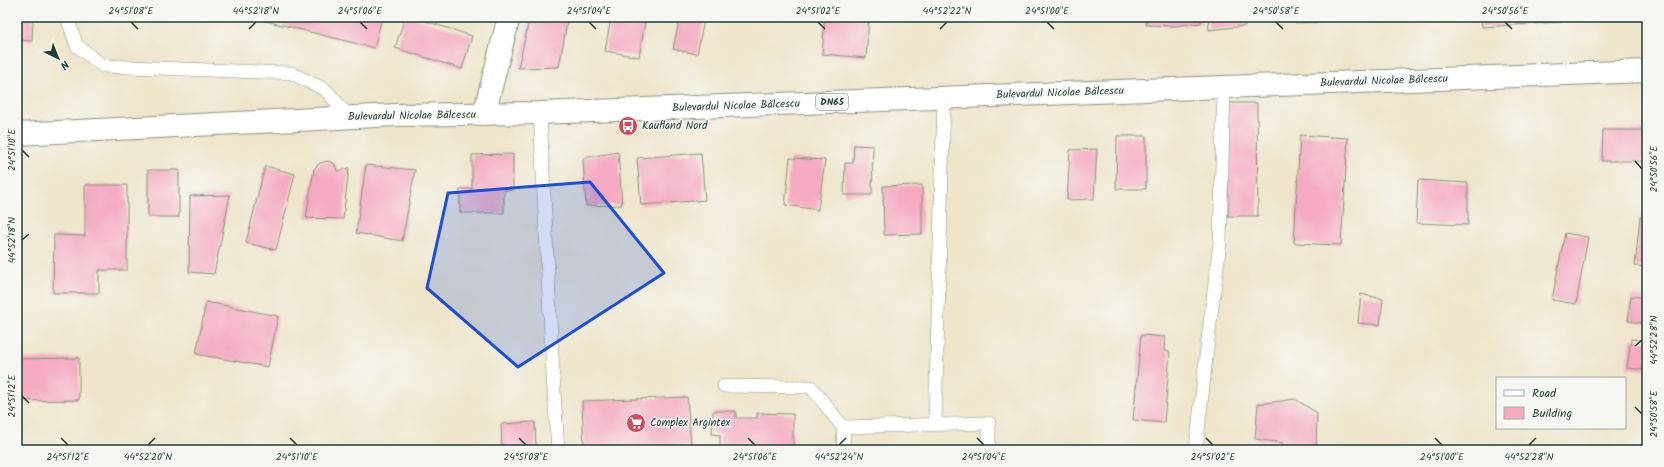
<svg xmlns="http://www.w3.org/2000/svg" width="1664" height="467" font-family="Kalam,sans-serif">
<style>
.building{fill:#f5aac1}
.lines{fill:none;stroke-linecap:round;stroke-linejoin:round}
.service-casing{stroke:#86917f;stroke-width:14}
.minor-casing{stroke:#86917f;stroke-width:24}
.primary-casing{stroke:#86917f;stroke-width:24}
.service{stroke:#fff;stroke-width:13}
.minor{stroke:#fff;stroke-width:22}
.primary{stroke:#fff;stroke-width:22}
.marked{fill:#1d4ed8;fill-opacity:0.2;stroke:#1d4ed8;stroke-width:3;stroke-linejoin:round}
.ticks{fill:none;stroke:#1f3d34;stroke-width:1.5}
.labels{text-anchor:middle;dominant-baseline:central;stroke-width:3;stroke-linejoin:round;paint-order:stroke}
.shield{fill:#f6f6f2;stroke:#60746d;stroke-width:1}
.shield-label{font-size:10px;font-weight:bold;fill:#1f3d34}
.street-label{font-size:11px;fill:#1f3d34;stroke:#f6f6f2}
.poi-label{font-size:11px;fill:#1f3d34;stroke:#f6f6f2;text-anchor:start}
.neatline{fill:none;stroke:#1f3d34;stroke-width:1.5}
.ticks-label{font-size:10px;text-anchor:middle;fill:#1f3d34}
</style>
<rect width="100%" height="100%" fill="#f6f6f2"/>
<filter id="ink" filterUnits="userSpaceOnUse"><feTurbulence type="fractalNoise" baseFrequency=".025" numOctaves="2"/><feDisplacementMap in="SourceGraphic" scale="8" xChannelSelector="R" yChannelSelector="G"/><feConvolveMatrix kernelMatrix="1 2 1 2 8 2 1 2 1" color-interpolation-filters="sRGB"/></filter>
<filter id="wash" filterUnits="userSpaceOnUse"><feTurbulence type="fractalNoise" baseFrequency=".012" numOctaves="4" result="noise"/><feDisplacementMap in="SourceGraphic" scale="16" xChannelSelector="R" yChannelSelector="G"/><feGaussianBlur stdDeviation="0.9" result="paint"/><feColorMatrix in="noise" values="0 0 0 0 0 0 0 0 0 0 0 0 0 0 0 0 0 1.4 0 .05"/><feComposite in="paint" operator="in"/></filter>
<g filter="url(#wash)">
<rect width="100%" height="100%" fill="#eee5ca"/>
<g id="blocks">
<g class="building">
<polygon points="17,17 33,17 32,41 17,40"/>
<polygon points="250,17 382,17 374,48"/>
<polygon points="405,17 413,17 472,36 462,69 395,48"/>
<polygon points="530,17 568,17 559,67 518,68"/>
<polygon points="611,17 646,17 639,57 605,51"/>
<polygon points="680,17 691,17 704,20 697,54 673,49"/>
<polygon points="825,17 869,17 866,58 822,54"/>
<polygon points="1146,17 1201,17 1201,23 1174,26 1146,25"/>
<polygon points="1208,17 1244,17 1245,26 1209,30"/>
<polygon points="1295,17 1320,17 1320,22 1295,23"/>
<polygon points="1481,17 1560,17 1561,22 1482,27"/>
<polygon points="1227,103 1257,103 1258,216 1228,216"/>
<polygon points="1603,130 1647,130 1647,161 1602,161"/>
<polygon points="1300,135 1348,138 1341,245 1294,243"/>
<polygon points="1117,136 1146,136 1146,189 1116,189"/>
<polygon points="854,145 873,146 872,195 844,195 845,163 853,163"/>
<polygon points="1097,149 1094,199 1067,200 1070,150"/>
<polygon points="618,152 622,205 586,206 583,158"/>
<polygon points="701,153 705,200 641,205 637,158"/>
<polygon points="513,154 513,190 504,190 504,213 460,213 460,189 472,189 472,155"/>
<polygon points="790,158 825,160 818,210 785,205"/>
<polygon points="328,161 335,164 337,171 349,168 343,219 306,218 314,169 320,163"/>
<polygon points="366,165 415,170 402,241 356,233"/>
<polygon points="265,166 295,174 276,250 246,243"/>
<rect x="148" y="170" width="31" height="47"/>
<polygon points="1418,180 1468,183 1468,225 1416,223"/>
<polygon points="85,185 127,185 127,270 99,270 99,293 53,293 54,235 85,236"/>
<polygon points="922,185 922,234 884,235 883,186"/>
<polygon points="230,195 214,274 189,272 190,196"/>
<polygon points="1640,217 1647,218 1647,267 1635,266"/>
<polygon points="1565,233 1588,237 1576,304 1552,300"/>
<polygon points="1361,294 1383,299 1380,325 1358,323"/>
<polygon points="1631,296 1647,298 1647,324 1628,321"/>
<polygon points="206,302 278,316 268,367 196,354"/>
<polygon points="1141,335 1165,337 1164,351 1170,352 1164,423 1133,420"/>
<polygon points="1631,339 1647,341 1647,370 1627,368"/>
<polygon points="79,358 79,400 17,401 17,359"/>
<polygon points="687,397 691,445 647,448 647,450 584,450 582,401"/>
<polygon points="1295,399 1317,413 1316,450 1281,450 1283,443 1255,439 1258,404"/>
<polygon points="713,411 736,411 736,418 757,418 757,413 793,414 793,446 787,446 787,450 720,450 720,435 712,434"/>
<polygon points="535,422 536,449 502,450 501,424"/>
</g>
</g>
</g>
<g filter="url(#ink)">
<use href="#blocks" fill-opacity="0" stroke="#86917f" stroke-width="1"/>
<g class="lines">
<defs>
<g id="service">
<polyline points="67,17 77,46 103,66 291,73 326,90 349,117"/>
<polyline points="540,113 553,376 558,450"/>
<polyline points="724,386 811,387 843,427 844,450"/>
<polyline points="935,424 944,98"/>
<polyline points="843,427 989,423 989,450"/>
<polyline points="1196,450 1207,348 1220,242 1224,87"/>
</g>
<polyline id="minor" points="484,114 509,17"/>
<polyline id="primary" points="17,134 396,115 540,113 1647,71"/>
</defs>
<use href="#service" class="service-casing"/>
<use href="#minor" class="minor-casing"/>
<use href="#primary" class="primary-casing"/>
<use href="#service" class="service"/>
<use href="#minor" class="minor"/>
<use href="#primary" class="primary"/>
</g>
</g>
<path class="marked" d="M 590,182 L 664,273 L 518,367 L 427,288 L 448,193 Z"/>
<path class="ticks" d="M 131,22 L 138,29M 360,22 L 367,29M 589,22 L 596,29M 818,22 L 825,29M 1047,22 L 1054,29M 1276,22 L 1283,29M 1505,22 L 1512,29M 249,29 L 256,22M 940,29 L 947,22M 22,150 L 29,157M 1635,161 L 1642,169M 22,240 L 29,234M 1635,346 L 1642,340M 22,396 L 29,403M 1635,407 L 1642,414M 61,438 L 68,445M 290,438 L 297,445M 519,438 L 526,445M 748,438 L 755,445M 977,438 L 984,445M 1206,438 L 1213,445M 1435,438 L 1442,445M 148,445 L 155,438M 839,445 L 846,438M 1529,445 L 1536,438"/>
<defs>
<symbol id="bus-disc" viewBox="-11 -11 22 22"><circle r="9.5" fill="#d1495b" stroke="#f6f6f2"/><path d="M-5-6H5V4H4V6H2V4H-2V6H-4V4H-5ZM-3.5-4V0h7V-4ZM-3.5 1.2v1.5H-2V1.2ZM2 1.2v1.5H3.5V1.2Z" fill="#fff"/></symbol>
<symbol id="supermarket-disc" viewBox="-11 -11 22 22"><circle r="9.5" fill="#d1495b" stroke="#f6f6f2"/><path d="M-6-5.5h2.5l.6 2H6L4.5 2H-2.5L-4.4-4H-6ZM-1.5 3.2a1.3 1.3 0 1 0 .1 0ZM3 3.2a1.3 1.3 0 1 0 .1 0Z" fill="#fff"/></symbol>
</defs>
<g fill-rule="evenodd">
<use href="#bus-disc" x="617" y="115" width="22" height="22"/>
<use href="#supermarket-disc" x="625" y="412" width="22" height="22"/>
</g>
<g class="labels">
<rect class="shield" x="816" y="94" width="32" height="16" rx="3"/>
<g class="shield-label">
<text x="832" y="102">DN65</text>
</g>
<g class="street-label">
<text transform="translate(1384 81) rotate(-2)">Bulevardul Nicolae Bălcescu</text>
<text transform="translate(1060 93) rotate(-2)">Bulevardul Nicolae Bălcescu</text>
<text transform="translate(736 106) rotate(-2)">Bulevardul Nicolae Bălcescu</text>
<text transform="translate(412 116) rotate(-1)">Bulevardul Nicolae Bălcescu</text>
</g>
<g class="poi-label">
<text x="642" y="126">Kaufland Nord</text>
<text x="650" y="423">Complex Argintex</text>
</g>
</g>
<rect width="1664" height="467" fill="none" stroke="#f6f6f2" stroke-width="44"/>
<rect x="1496" y="377" width="130" height="52" fill="#f6f6f2" stroke="#a0aca6"/>
<rect x="1504" y="390" width="20" height="6" fill="#ffffff" stroke="#a0aca6"/>
<text x="1532" y="397" font-size="12" fill="#1f3d34">Road</text>
<rect x="1504" y="407" width="20" height="12" fill="#f5aac1" stroke="#a0aca6"/>
<text x="1532" y="417" font-size="12" fill="#1f3d34">Building</text>
<g transform="translate(58 58) rotate(137)" stroke="#f6f6f2" stroke-width="3" paint-order="stroke">
<path d="M0-3L7 15L0 10L-7 15Z" fill="#1f3d34"/>
<text y="-6" font-size="11" font-weight="bold" text-anchor="middle" fill="#1f3d34">N</text>
</g>
<rect x="22" y="22" width="1620" height="423" class="neatline"/>
<g class="ticks-label">
<text x="131" y="14">24°51'08"E</text>
<text x="256" y="14">44°52'18"N</text>
<text x="360" y="14">24°51'06"E</text>
<text x="589" y="14">24°51'04"E</text>
<text x="818" y="14">24°51'02"E</text>
<text x="947" y="14">44°52'22"N</text>
<text x="1047" y="14">24°51'00"E</text>
<text x="1276" y="14">24°50'58"E</text>
<text x="1505" y="14">24°50'56"E</text>
<text transform="translate(11 150) rotate(-90)" y="4">24°51'10"E</text>
<text transform="translate(1653 169) rotate(-90)" y="4">24°50'56"E</text>
<text transform="translate(11 240) rotate(-90)" y="4">44°52'18"N</text>
<text transform="translate(1653 340) rotate(-90)" y="4">44°52'28"N</text>
<text transform="translate(11 396) rotate(-90)" y="4">24°51'12"E</text>
<text transform="translate(1653 414) rotate(-90)" y="4">24°50'58"E</text>
<text x="68" y="460">24°51'12"E</text>
<text x="148" y="460">44°52'20"N</text>
<text x="297" y="460">24°51'10"E</text>
<text x="526" y="460">24°51'08"E</text>
<text x="755" y="460">24°51'06"E</text>
<text x="839" y="460">44°52'24"N</text>
<text x="984" y="460">24°51'04"E</text>
<text x="1213" y="460">24°51'02"E</text>
<text x="1442" y="460">24°51'00"E</text>
<text x="1529" y="460">44°52'28"N</text>
</g>
</svg>
